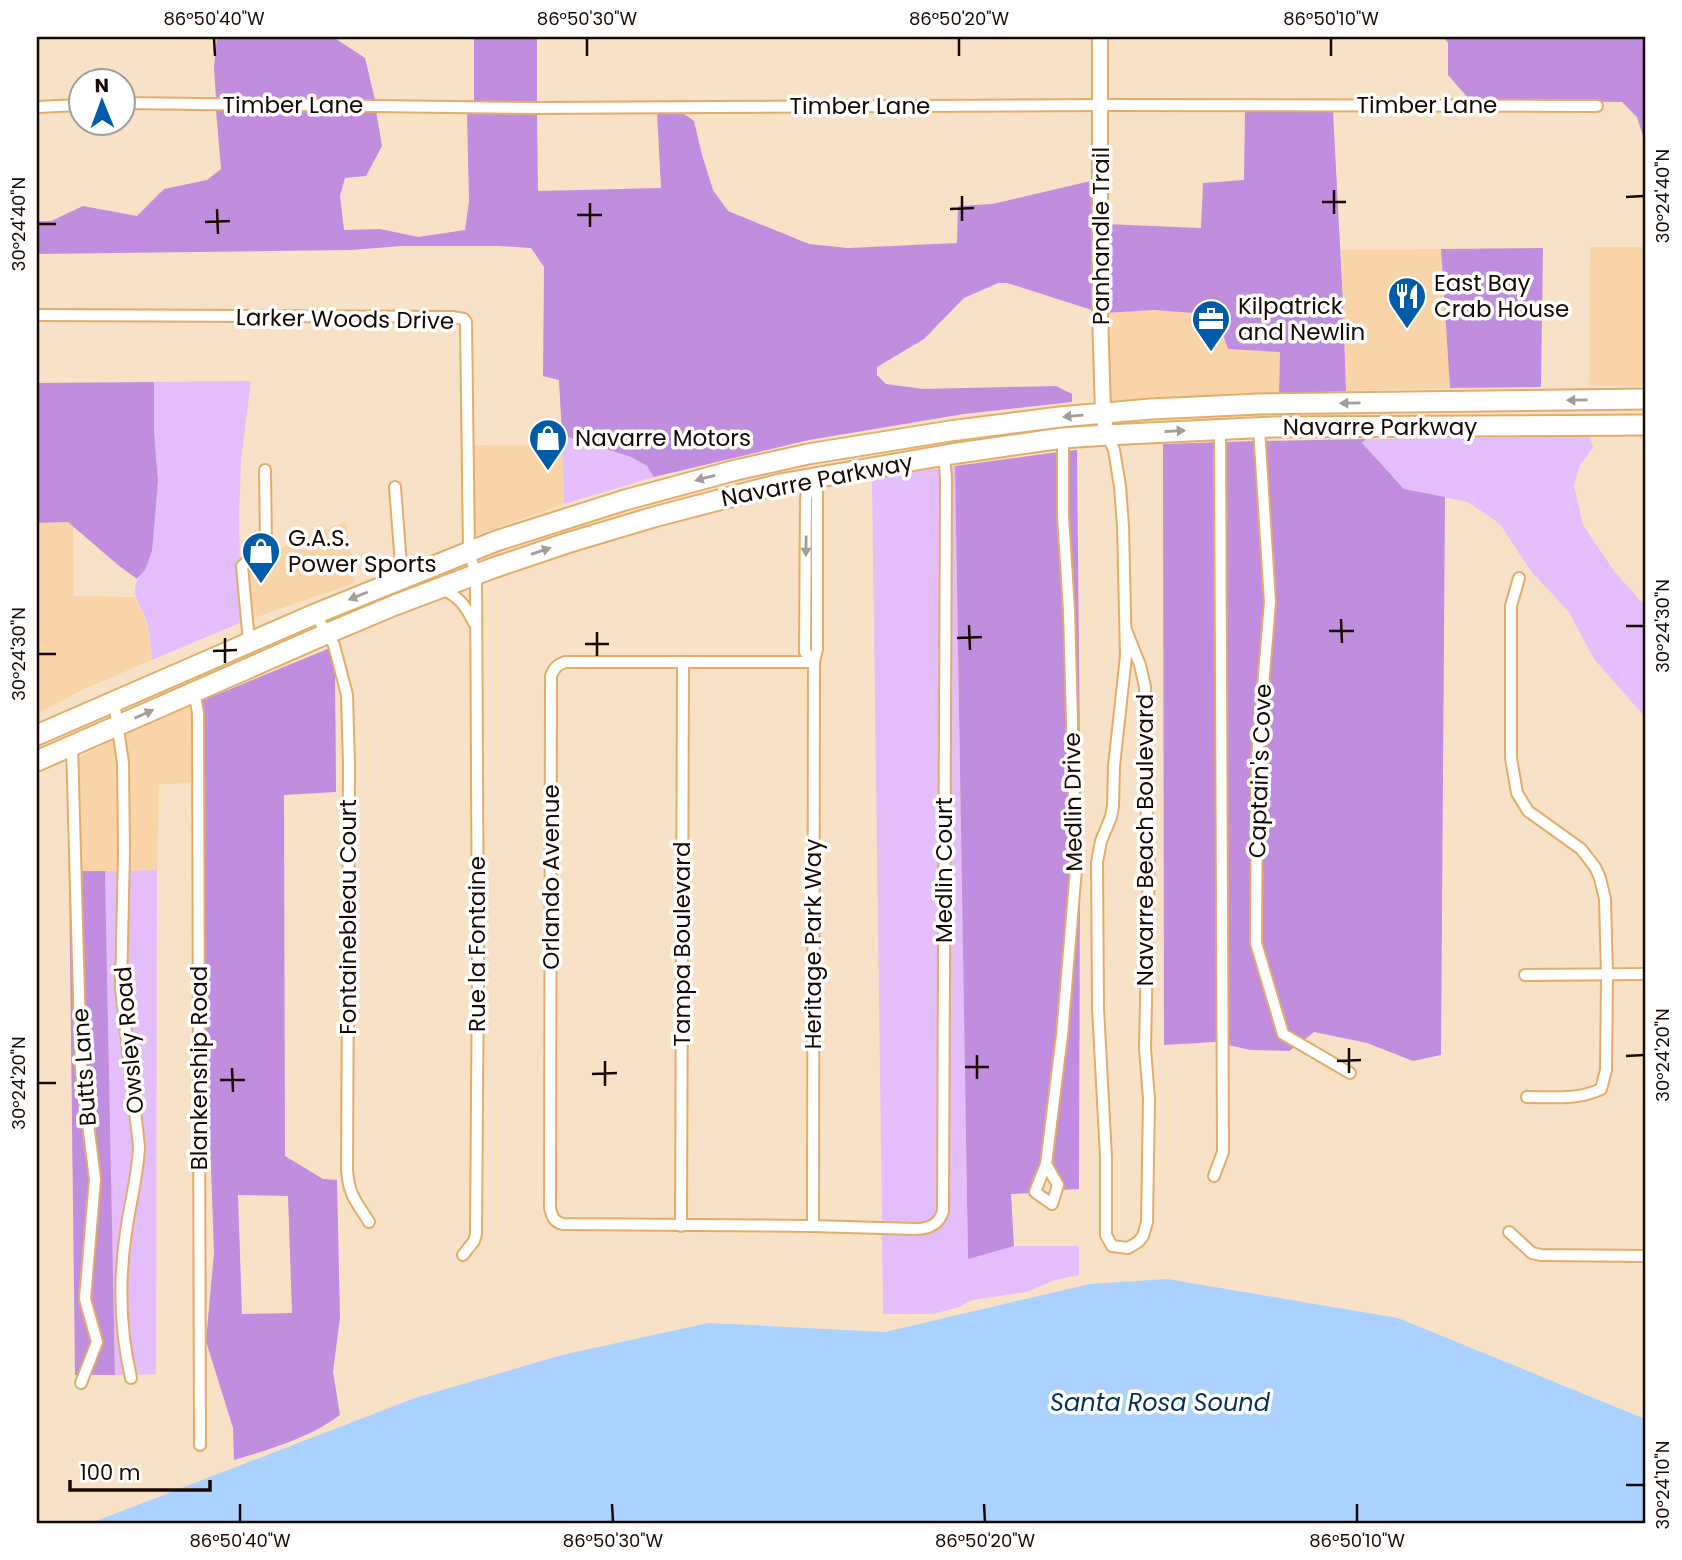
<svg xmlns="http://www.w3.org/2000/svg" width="1682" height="1560" font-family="Poppins,sans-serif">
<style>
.built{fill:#f8d4a8}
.green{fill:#e4bdfb}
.forest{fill:#c18ddf;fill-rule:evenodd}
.water{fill:#aad1ff}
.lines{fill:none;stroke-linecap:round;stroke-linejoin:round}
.minor-casing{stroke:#e2ad68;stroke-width:14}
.tertiary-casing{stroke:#e2ad68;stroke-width:18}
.trunk-casing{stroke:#e2ad68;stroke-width:23}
.minor{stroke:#fff;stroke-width:10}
.tertiary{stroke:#fff;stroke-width:14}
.trunk{stroke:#fff;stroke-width:19}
.oneway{fill:#a29d99}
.ticks{fill:none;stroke:#170900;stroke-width:2.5}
.labels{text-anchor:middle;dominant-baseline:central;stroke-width:7;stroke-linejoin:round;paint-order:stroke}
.street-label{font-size:23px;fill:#170900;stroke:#fff}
.poi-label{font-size:23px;fill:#170900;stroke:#fff;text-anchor:start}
.water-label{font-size:24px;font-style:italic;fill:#00305d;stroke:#fff}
.neatline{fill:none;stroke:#170900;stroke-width:2.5}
.ticks-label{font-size:18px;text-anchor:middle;fill:#170900}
</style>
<rect width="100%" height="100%" fill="#f8e2c7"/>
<g class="built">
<polygon points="1590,247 1645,247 1645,386 1589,386"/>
<polygon points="1441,249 1450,388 1346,391 1341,250"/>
<polygon points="1154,310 1195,313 1224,334 1228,349 1280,352 1279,394 1107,401 1104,313"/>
<polygon points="472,445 562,446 564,504 474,536"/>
<polygon points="346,521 355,583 251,619 247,568 261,556"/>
<polygon points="68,522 73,526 74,596 135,597 147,624 152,660 82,690 37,714 37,523"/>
<polygon points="192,705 193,714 193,783 159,784 157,870 128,871 128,763 125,735"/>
<polygon points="116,739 119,763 119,871 80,871 77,758"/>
</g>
<g class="green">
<path d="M 251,381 L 241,461 L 239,519 L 240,560 L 238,566 L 242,622 L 152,660 C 151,649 150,637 148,626 C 142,603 124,593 145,570 L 158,481 L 154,431 L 154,382 Z"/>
<polygon points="562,435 631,457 647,466 654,477 564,504"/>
<polygon points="1590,437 1593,448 1580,465 1574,485 1583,525 1614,571 1645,606 1645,717 1594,659 1569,612 1531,571 1500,524 1468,502 1404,489 1362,443 1366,439"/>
<path d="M 950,466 L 955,466 L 968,1258 L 1014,1246 L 1079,1246 L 1079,1275 L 1055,1280 L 1027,1292 L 972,1300 L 959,1307 L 933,1314 L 883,1314 L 882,1233 C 907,1234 940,1243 948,1211 Z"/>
<path d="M 940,468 L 938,1210 C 930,1231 900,1223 882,1222 L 872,479 Z"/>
<path d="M 157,870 L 156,1374 L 135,1375 C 124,1330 124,1279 131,1233 C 135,1204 143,1176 144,1146 L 125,988 L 128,871 Z"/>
<polygon points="105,871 119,871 116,988 134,1146 118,1292 119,1350 125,1375 115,1375"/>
</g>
<g class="forest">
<polygon points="217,37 333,37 365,58 375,100 216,99 214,67"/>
<polygon points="474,37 537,37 537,102 469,101 474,101"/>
<polygon points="1443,37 1645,37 1645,142 1637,117 1622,102 1470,100 1448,75 1448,43"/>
<polygon points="216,110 376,111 382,146 366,176 345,178 340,196 344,230 380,229 418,237 465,230 469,201 467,112 537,113 538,191 661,188 657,112 681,112 694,121 702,155 713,190 728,211 809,244 848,248 957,243 958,206 992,204 1095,180 1095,311 1007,283 998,283 964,298 924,339 877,367 877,375 886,384 923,389 1056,386 1072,394 1072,402 964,414 809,440 654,477 647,466 631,457 562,435 559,380 543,376 544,267 531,248 498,246 402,246 351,250 37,254 37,221 51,221 83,206 137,216 164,189 207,180 221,169"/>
<polygon points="1245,111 1333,111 1343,303 1346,391 1279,394 1280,352 1228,349 1223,334 1194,313 1154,310 1104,313 1105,224 1201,228 1203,183 1244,180"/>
<polygon points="1543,248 1541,387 1450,388 1441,249"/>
<polygon points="154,382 154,431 158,481 152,551 145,570 137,579 118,565 68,522 37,523 37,383"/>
<polygon points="1366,439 1362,443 1404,489 1445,497 1441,1055 1413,1061 1367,1043 1314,1032 1304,1040 1286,1030 1261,942 1262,760 1275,602 1265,441"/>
<polygon points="1255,441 1265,602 1252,943 1278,1035 1295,1047 1289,1051 1250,1050 1215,1042 1164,1045 1163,444"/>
<polygon points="1077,450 1081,856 1068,516 1068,451"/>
<polygon points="1059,452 1072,868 1058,1034 1041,1161 1039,1163 1040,1165 1031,1193 1011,1194 1014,1246 968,1259 955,466"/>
<path d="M 330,648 L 335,666 L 336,792 L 284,795 L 285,1156 L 323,1179 L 337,1180 L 340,1318 L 333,1372 L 340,1415 C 309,1438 271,1449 234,1460 L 233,1428 L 206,1341 L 214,1252 L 203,945 L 201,701 ZM 238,1195 L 288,1196 L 292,1313 L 242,1314 Z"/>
<polygon points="69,871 71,871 90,1179 81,1299 92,1341 79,1375 75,1375"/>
<polygon points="80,871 105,871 115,1375 89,1375 101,1344 90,1299 99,1179 86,1067"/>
<polygon points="1080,873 1079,1189 1061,1190 1051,1161"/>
</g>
<polygon class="water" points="1167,1279 1398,1318 1645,1419 1645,1523 91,1523 415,1398 562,1355 708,1323 885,1332 1090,1284"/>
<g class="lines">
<defs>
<g id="minor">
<polyline points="122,103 531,108 1100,105 1597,106"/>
<polyline points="37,107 80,105"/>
<polyline points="37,315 452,317 464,319 466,322 469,552 476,574 478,965 476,1234 474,1241 463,1255"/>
<polyline points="1259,428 1270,602 1257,759 1256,943 1283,1034 1350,1073"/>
<polyline points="1107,435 1114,450 1120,486 1123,526 1126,656 1114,766 1113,806 1111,817 1101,841 1097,862 1098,1008 1106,1157 1106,1235 1112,1246 1128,1248 1138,1242 1143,1236 1147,1222 1149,1099 1145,1049 1149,854 1147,827 1145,687 1140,665 1126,630"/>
<polyline points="810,478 816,487 817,494 817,649 814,662 813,1226"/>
<polyline points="810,478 806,499 805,652 814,662"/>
<polyline points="395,487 402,578"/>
<path d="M 1519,578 L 1511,606 L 1511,758 L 1517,793 L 1528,811 L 1581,849 L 1595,867 L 1600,878 L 1605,899 L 1607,975 L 1606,1070 L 1601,1089 C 1579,1100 1551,1097 1527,1097"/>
<path d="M 440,588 C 458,596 465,604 474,623"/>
<path d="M 315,614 L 334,645 L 347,695 L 349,764 L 347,1170 C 349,1196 356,1201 369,1222"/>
<polyline points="249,642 242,566 266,545 265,470"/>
<path d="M 814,662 L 565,662 C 557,665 554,668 551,676 L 550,1208 C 552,1217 554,1222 563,1224 L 813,1226 L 915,1229 C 929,1229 939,1225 943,1211 L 946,478 L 944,455"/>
<polyline points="194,691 198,713 200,1445"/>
<path d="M 114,701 L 123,763 L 124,852 L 121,988 L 139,1146 C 138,1175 130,1203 126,1232 C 119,1279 120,1331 131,1378"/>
<polyline points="72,746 81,1068 95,1179 85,1299 97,1342 81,1383"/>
<polyline points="1525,975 1645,974"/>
<polyline points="1046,1164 1058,1185 1052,1204 1035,1192 1046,1164 1062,1035 1076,869 1069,610 1063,516 1063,438"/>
<polyline points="1214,1176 1223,1152 1220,429"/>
<polyline points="681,1226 683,662"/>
<polyline points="1509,1232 1532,1253 1541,1255 1645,1256"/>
</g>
<polyline id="tertiary" points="1100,37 1100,312 1103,413 1107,435"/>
<g id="trunk">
<polyline points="37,735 315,614 496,541 625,500 736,470 808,454 950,431 1060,417 1151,409 1259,404 1645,399"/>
<polyline points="37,761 326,634 395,605 493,568 567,543 654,517 780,484 951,454 1063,438 1107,435 1274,427 1645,425"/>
</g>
</defs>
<use href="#minor" class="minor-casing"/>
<use href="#tertiary" class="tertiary-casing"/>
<use href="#trunk" class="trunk-casing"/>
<use href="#minor" class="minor"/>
<use href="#tertiary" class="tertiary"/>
<use href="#trunk" class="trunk"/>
</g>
<defs><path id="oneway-solid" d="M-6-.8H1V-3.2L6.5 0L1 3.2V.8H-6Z" transform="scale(1.75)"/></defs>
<g class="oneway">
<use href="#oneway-solid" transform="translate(1577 400) rotate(179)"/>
<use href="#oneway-solid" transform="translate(1350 403) rotate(179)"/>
<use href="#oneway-solid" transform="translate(1073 416) rotate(175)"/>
<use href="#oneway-solid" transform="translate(1175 431) rotate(-3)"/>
<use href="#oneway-solid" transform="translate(705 478) rotate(165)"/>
<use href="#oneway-solid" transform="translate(806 546) rotate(91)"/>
<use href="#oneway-solid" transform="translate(541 551) rotate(-19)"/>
<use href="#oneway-solid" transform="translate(358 596) rotate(158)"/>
<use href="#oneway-solid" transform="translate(144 714) rotate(-24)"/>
</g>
<path class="ticks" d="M 214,38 L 215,56M 587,38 L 587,56M 959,38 L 959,56M 1331,38 L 1331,56M 1334,190 L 1334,214M 962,196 L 962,221M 1626,197 L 1644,196M 1322,202 L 1346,202M 590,203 L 590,227M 217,209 L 218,234M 950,209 L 974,208M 577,215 L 602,215M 205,222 L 230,221M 38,224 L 56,224M 1341,619 L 1342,643M 969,625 L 970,650M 1626,626 L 1644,626M 1329,631 L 1354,631M 597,632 L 597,656M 225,638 L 225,663M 957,638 L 982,637M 585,644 L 609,644M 213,651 L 237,650M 38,654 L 56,654M 1349,1048 L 1349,1073M 977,1055 L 977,1079M 1626,1056 L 1644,1055M 605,1061 L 605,1086M 1337,1061 L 1361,1060M 965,1067 L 989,1067M 232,1068 L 233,1092M 592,1074 L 617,1073M 220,1080 L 245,1080M 38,1083 L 56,1083M 1626,1485 L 1644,1485M 240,1504 L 240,1522M 612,1504 L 613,1522M 984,1504 L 985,1522M 1357,1504 L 1357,1522"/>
<defs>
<symbol id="restaurant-pin" viewBox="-11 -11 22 30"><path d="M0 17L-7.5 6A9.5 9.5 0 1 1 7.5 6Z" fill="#005ba8" stroke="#fff"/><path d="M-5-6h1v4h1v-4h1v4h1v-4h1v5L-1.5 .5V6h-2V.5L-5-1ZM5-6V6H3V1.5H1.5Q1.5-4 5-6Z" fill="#fff"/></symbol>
<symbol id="office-pin" viewBox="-11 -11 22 30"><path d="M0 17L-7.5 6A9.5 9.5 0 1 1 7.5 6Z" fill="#005ba8" stroke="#fff"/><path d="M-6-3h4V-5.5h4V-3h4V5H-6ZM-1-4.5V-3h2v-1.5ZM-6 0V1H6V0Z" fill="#fff"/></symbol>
<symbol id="shop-pin" viewBox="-11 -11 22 30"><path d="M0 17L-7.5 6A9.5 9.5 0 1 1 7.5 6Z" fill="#005ba8" stroke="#fff"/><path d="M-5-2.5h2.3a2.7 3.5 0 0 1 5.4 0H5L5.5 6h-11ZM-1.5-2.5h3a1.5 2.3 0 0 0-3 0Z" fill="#fff"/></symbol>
</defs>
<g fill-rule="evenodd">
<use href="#restaurant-pin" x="1385" y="274" width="44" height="60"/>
<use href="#office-pin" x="1189" y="297" width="44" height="60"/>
<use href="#shop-pin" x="526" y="416" width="44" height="60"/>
<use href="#shop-pin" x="239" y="529" width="44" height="60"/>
</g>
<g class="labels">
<g class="street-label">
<text x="293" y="105">Timber Lane</text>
<text x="1427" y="105">Timber Lane</text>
<text x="860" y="106">Timber Lane</text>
<text transform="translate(1101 236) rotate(-90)">Panhandle Trail</text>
<text transform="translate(345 319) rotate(1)">Larker Woods Drive</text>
<text x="1380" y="427">Navarre Parkway</text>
<text transform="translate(817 480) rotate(-11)">Navarre Parkway</text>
<text transform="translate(1260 771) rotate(-88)">Captain's Cove</text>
<text transform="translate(1073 802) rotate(-91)">Medlin Drive</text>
<text transform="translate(1145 840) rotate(-90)">Navarre Beach Boulevard</text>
<text transform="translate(944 870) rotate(-90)">Medlin Court</text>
<text transform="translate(551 877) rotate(-90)">Orlando Avenue</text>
<text transform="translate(348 917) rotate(-90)">Fontainebleau Court</text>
<text transform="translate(477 944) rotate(-90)">Rue la Fontaine</text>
<text transform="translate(682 944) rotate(-90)">Tampa Boulevard</text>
<text transform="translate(813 944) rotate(-90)">Heritage Park Way</text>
<text transform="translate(129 1040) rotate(-95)">Owsley Road</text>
<text transform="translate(84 1067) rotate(-94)">Butts Lane</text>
<text transform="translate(199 1068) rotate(-90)">Blankenship Road</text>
</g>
<g class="poi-label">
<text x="1434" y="283">East Bay<tspan x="1434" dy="26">Crab House</tspan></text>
<text x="1238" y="306">Kilpatrick<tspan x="1238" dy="26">and Newlin</tspan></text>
<text x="575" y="438">Navarre Motors</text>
<text x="288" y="538">G.A.S.<tspan x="288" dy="26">Power Sports</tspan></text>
</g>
<g class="water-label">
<text x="1160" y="1402">Santa Rosa Sound</text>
</g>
</g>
<rect width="1682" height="1560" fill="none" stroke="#ffffff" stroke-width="77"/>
<g transform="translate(102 102) rotate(359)"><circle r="33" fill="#ffffff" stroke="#a29d99" stroke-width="2"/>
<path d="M0-5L12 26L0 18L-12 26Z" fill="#005ba8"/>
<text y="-10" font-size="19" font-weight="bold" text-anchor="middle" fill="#170900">N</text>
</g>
<path d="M70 1480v10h140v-10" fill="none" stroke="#170900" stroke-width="3.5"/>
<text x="80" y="1480" font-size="21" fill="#170900" stroke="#ffffff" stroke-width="5" paint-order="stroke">100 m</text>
<rect x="38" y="38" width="1606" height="1484" class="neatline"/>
<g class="ticks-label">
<text x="214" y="25">86°50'40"W</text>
<text x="587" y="25">86°50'30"W</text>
<text x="959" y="25">86°50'20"W</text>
<text x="1331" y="25">86°50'10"W</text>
<text transform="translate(1663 196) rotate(-90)" y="6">30°24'40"N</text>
<text transform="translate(19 224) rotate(-90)" y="6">30°24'40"N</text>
<text transform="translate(1663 626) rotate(-90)" y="6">30°24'30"N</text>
<text transform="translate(19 654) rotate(-90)" y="6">30°24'30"N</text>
<text transform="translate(1663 1055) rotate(-90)" y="6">30°24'20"N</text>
<text transform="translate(19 1083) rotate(-90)" y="6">30°24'20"N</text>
<text transform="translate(1663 1485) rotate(-90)" y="6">30°24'10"N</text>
<text x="240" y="1547">86°50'40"W</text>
<text x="613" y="1547">86°50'30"W</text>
<text x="985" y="1547">86°50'20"W</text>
<text x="1357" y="1547">86°50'10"W</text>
</g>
</svg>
